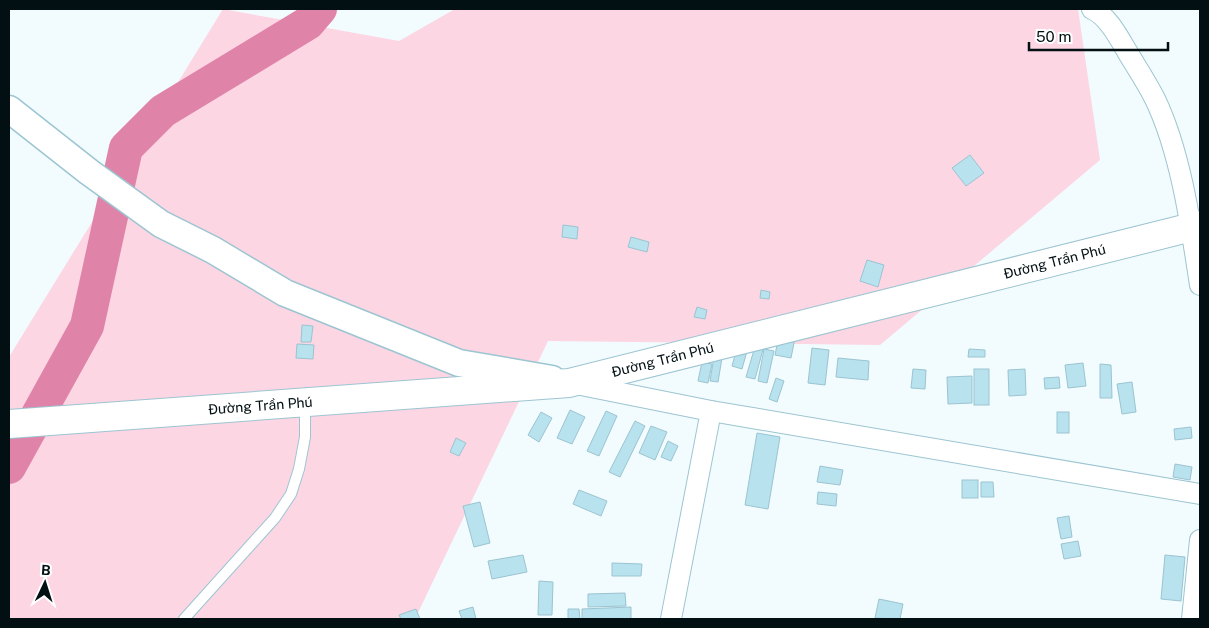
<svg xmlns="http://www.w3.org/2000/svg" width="1209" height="628" font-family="'Public Sans',sans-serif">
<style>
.green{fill:#fcd6e3}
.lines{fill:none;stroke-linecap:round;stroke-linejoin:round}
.river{stroke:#e083a9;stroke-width:34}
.building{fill:#b8e2ee;stroke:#9bc4d1}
.service-casing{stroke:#9cc5d1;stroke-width:12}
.minor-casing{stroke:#9cc5d1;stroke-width:22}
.tertiary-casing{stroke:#9cc5d1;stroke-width:29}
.secondary-casing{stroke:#9cc5d1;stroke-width:30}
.service{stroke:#fff;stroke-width:10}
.minor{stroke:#fff;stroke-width:20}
.tertiary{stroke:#fff;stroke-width:26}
.secondary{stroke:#fff;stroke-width:28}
.labels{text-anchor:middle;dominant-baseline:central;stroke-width:4;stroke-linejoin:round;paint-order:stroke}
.street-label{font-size:14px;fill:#020f13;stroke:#fff}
</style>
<rect width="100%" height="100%" fill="#f2fbfd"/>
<polygon class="green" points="223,9 399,41 455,9 1078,9 1100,160 880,345 548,341 415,619 9,619 9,357"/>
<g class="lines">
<polyline class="river" points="9,467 87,326 126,148 163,111 308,23 320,9"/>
</g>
<g class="building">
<polygon points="970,155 984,173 966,186 952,168"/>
<polygon points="563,225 578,227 577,239 562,237"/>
<polygon points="631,237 649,242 647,252 628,247"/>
<polygon points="867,260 884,265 878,287 860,281"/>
<polygon points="761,290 770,292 769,299 760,298"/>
<polygon points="697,307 707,310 705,319 694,317"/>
<polygon points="302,325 313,326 311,342 301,342"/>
<polygon points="779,335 795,338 791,358 775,355"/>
<polygon points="757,340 765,342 755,379 746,377"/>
<polygon points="739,341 749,344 742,369 732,366"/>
<polygon points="297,344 314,345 313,359 296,358"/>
<polygon points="812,348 829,350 825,385 808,383"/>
<polygon points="764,349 774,351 767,383 758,381"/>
<polygon points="969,349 985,350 985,357 968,357"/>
<polygon points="714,357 722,358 718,382 710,381"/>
<polygon points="838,358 869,361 868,380 836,377"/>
<polygon points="702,362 712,364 708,383 698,381"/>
<polygon points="1083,363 1086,386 1068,388 1065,365"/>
<polygon points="1100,364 1111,365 1112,398 1100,398"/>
<polygon points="913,369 926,370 925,389 911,388"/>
<rect x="974" y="369" width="15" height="36"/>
<polygon points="1025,369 1026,395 1009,396 1008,370"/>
<polygon points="972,376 972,403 948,404 947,377"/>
<polygon points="1059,377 1060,388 1045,389 1044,378"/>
<polygon points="776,378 784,381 777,402 769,399"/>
<polygon points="1132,382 1136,412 1122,414 1117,384"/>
<polygon points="570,410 585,417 572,444 557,438"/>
<polygon points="606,411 617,416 599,456 587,451"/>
<polygon points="541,412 552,418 539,442 528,435"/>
<rect x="1057" y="412" width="12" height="21"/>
<polygon points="635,421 645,426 620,477 609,472"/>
<polygon points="651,426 667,432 655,460 639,453"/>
<polygon points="1191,427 1192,438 1175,440 1174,429"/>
<polygon points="757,433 780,437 768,509 745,505"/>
<polygon points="456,438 466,443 459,456 450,452"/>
<polygon points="668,441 678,446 671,461 661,457"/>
<polygon points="1175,464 1192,467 1190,480 1173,477"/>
<polygon points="820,466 843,470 840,485 817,482"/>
<rect x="962" y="480" width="16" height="18"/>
<polygon points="981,482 993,482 994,497 981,497"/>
<polygon points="579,490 607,501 601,516 573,504"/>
<polygon points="818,492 837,494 836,506 817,504"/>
<polygon points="480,502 490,543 474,547 463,506"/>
<polygon points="1069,516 1072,537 1061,539 1057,518"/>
<polygon points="1078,541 1081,556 1064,559 1061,544"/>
<polygon points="523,555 527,572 492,579 488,561"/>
<polygon points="1165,555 1185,557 1181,601 1161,599"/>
<polygon points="612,563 642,564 641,576 612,576"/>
<polygon points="539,581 553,582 552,615 538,615"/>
<polygon points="625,593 626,606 588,607 588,594"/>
<polygon points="879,599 903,604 900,619 875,618"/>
<polygon points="473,607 476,619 462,619 459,611"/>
<polygon points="631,607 631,619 582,619 582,609"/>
<polygon points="416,609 420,619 401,619 399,615"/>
<polygon points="568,609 579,609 580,619 568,619"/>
</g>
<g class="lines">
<defs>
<polyline id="service" points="184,619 275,518 291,494 299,469 305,437 305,404"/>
<g id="minor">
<path d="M 1092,9 C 1108,16 1119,38 1128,53 C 1137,68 1147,83 1155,99 C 1181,153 1191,226 1200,285"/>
<polyline points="576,384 711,411 1200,494"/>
<polyline points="671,619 711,411"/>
<polyline points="1192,619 1200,540"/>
</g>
<polyline id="tertiary" points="9,109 89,172 161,224 213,250 285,293 459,363 552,379"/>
<g id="secondary">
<path id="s1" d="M 9,424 L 569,383 L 1200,225"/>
</g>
</defs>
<use href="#service" class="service-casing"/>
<use href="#minor" class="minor-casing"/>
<use href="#tertiary" class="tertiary-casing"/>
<use href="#secondary" class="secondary-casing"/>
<use href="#service" class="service"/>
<use href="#minor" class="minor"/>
<use href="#tertiary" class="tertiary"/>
<use href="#secondary" class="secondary"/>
</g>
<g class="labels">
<g class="street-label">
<text stroke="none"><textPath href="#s1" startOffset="1062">Đường Trần Phú</textPath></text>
<text stroke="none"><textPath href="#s1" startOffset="658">Đường Trần Phú</textPath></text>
<text stroke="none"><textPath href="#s1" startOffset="252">Đường Trần Phú</textPath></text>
</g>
</g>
<rect width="1209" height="628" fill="none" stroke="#020f13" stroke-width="20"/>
<g transform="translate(45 583) rotate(4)" stroke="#ffffff" stroke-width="4" paint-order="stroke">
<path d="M0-4L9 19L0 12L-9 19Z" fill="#020f13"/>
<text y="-8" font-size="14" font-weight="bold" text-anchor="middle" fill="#020f13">B</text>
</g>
<path d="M1029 42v8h139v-8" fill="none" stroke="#020f13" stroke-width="2.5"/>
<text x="1036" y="42" font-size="15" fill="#020f13" stroke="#ffffff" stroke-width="4" paint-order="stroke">50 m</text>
</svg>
